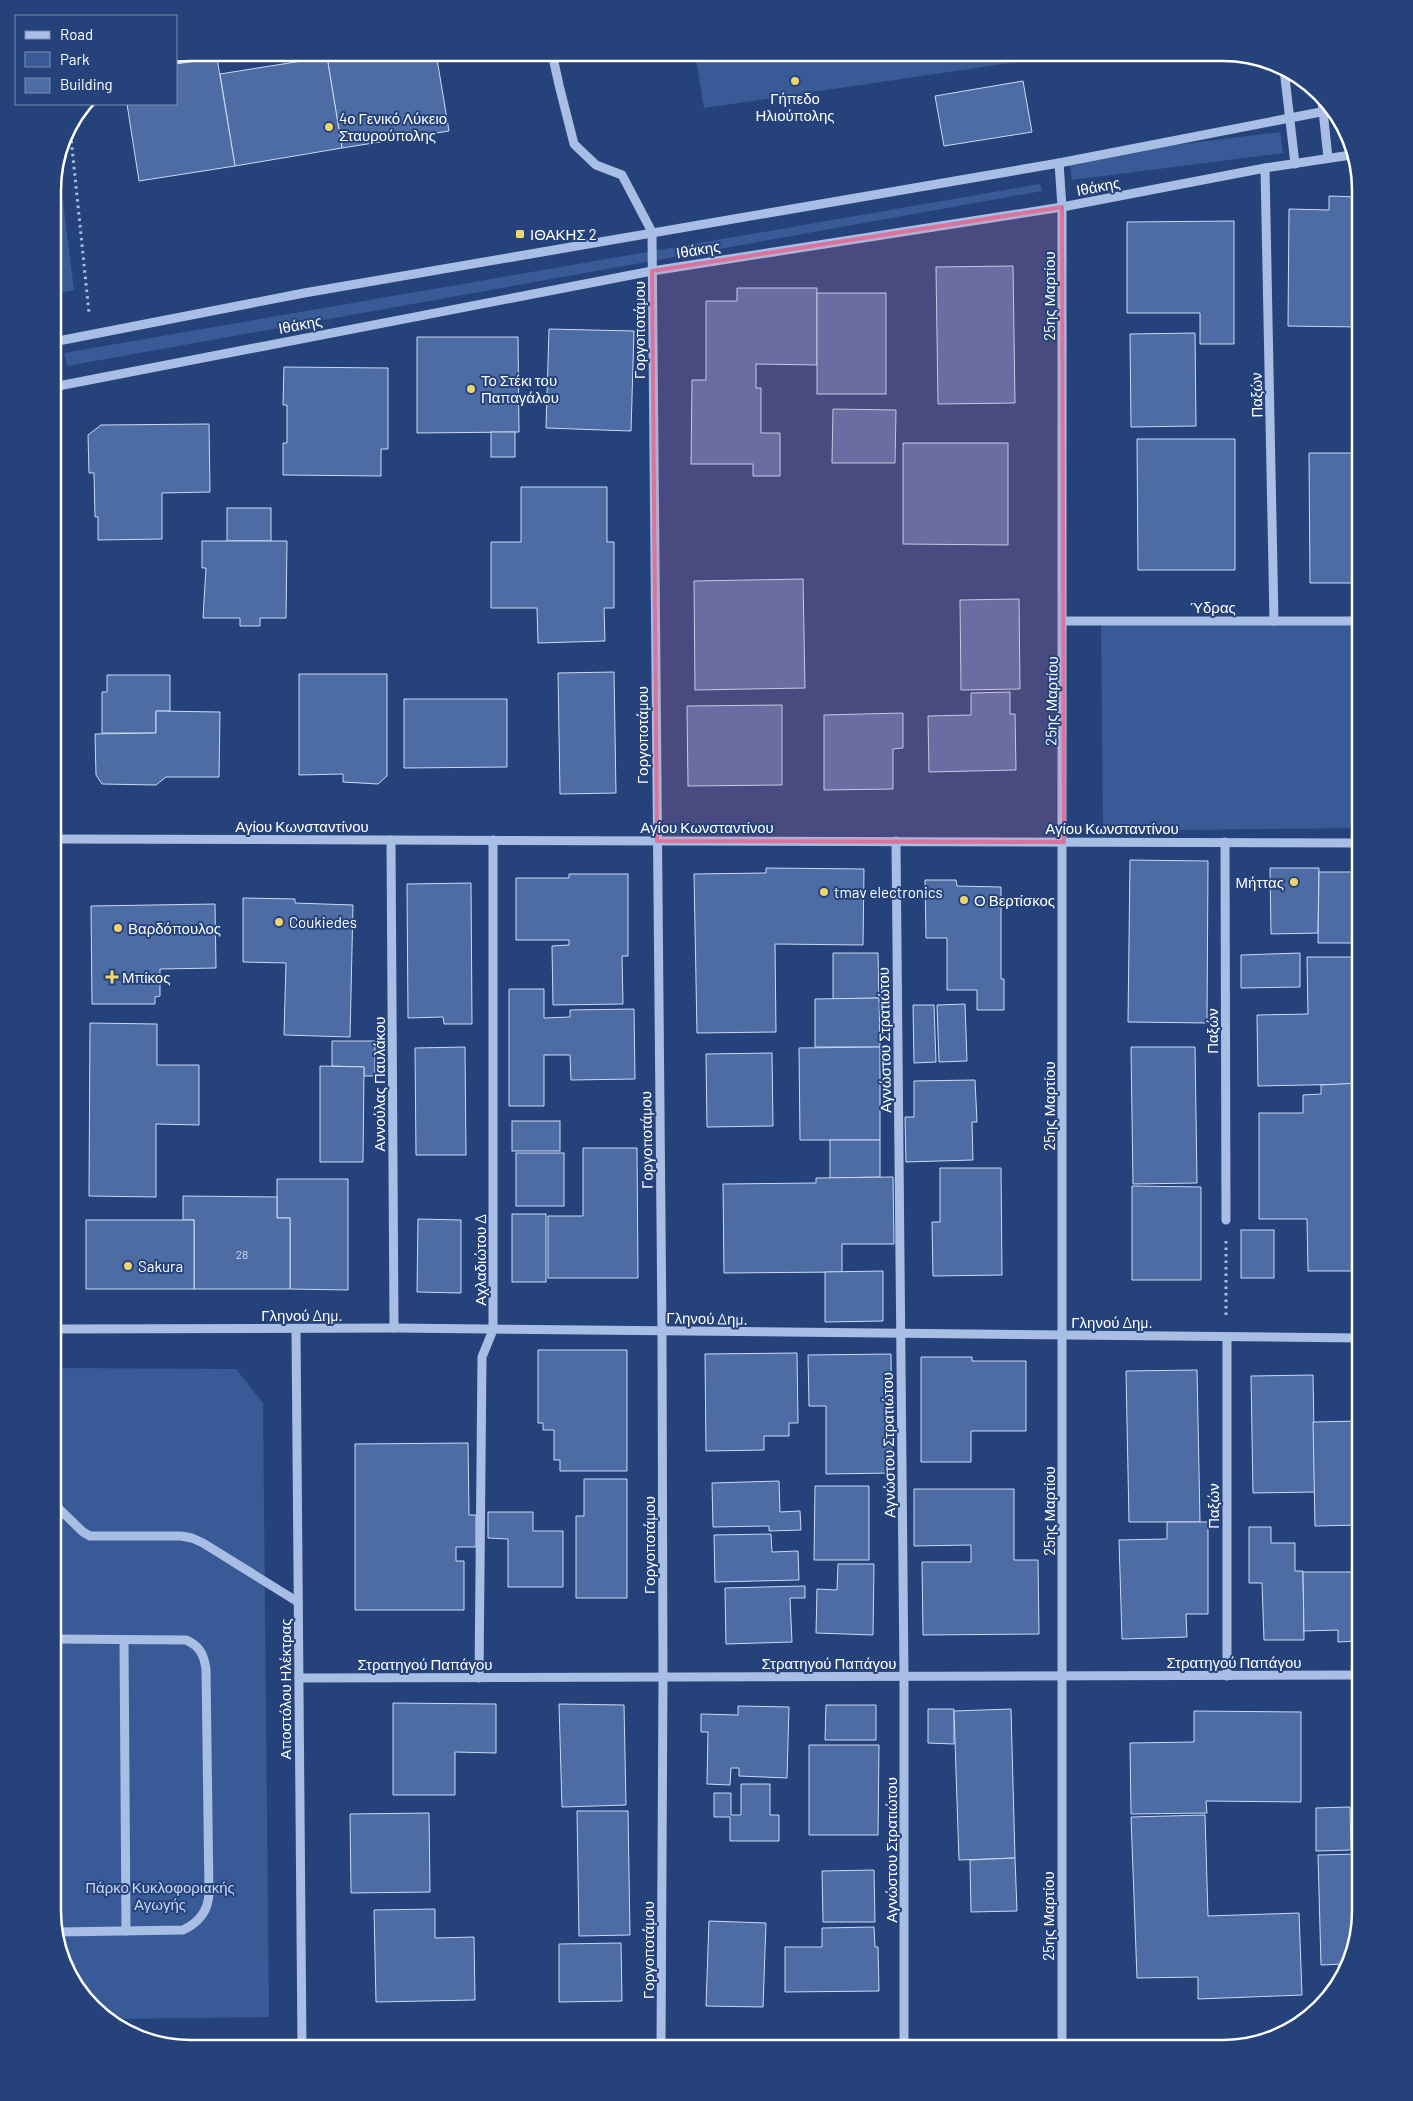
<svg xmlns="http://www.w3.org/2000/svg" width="1413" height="2101" font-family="Barlow,sans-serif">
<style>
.green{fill:#385b97}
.building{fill:#4d6ca3;stroke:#cad9f3}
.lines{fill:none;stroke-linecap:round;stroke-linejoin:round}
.path{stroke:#a8bee4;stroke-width:3;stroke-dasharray:2.5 4;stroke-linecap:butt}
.minor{stroke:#a8bee4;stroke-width:9}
.marked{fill:#da749d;fill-opacity:0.2;stroke:#da749d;stroke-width:4;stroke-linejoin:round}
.poi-dot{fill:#eed46c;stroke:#25427a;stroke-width:2}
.labels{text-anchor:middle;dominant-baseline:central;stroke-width:4;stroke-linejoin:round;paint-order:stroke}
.number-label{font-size:12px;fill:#d2dae8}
.poi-label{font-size:15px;fill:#fff;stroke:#25427a;text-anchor:start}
.street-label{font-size:15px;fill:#fff;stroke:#25427a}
.park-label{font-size:15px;fill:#cad9f3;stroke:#25427a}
.rim{fill:none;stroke:#fff;stroke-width:2.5}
</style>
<rect width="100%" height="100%" fill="#25427a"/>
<g class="green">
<polygon points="695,53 1078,53 704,108"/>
<polygon points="1280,132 1283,153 1072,180 1069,158"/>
<polygon points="58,161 74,290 53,294 53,182"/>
<polygon points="1040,184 1042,191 67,366 64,353"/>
<polygon points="1360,623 1360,828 1103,831 1101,625"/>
<polygon points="53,1368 236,1369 263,1403 269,2017 110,2019 71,1979 53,1911"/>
</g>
<g class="building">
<polygon points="190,52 216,53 217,58 176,64 176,55"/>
<polygon points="355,53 436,53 449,131 342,148 327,57"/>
<polygon points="327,57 342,148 235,166 220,74"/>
<polygon points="217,58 235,166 139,181 127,104 176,104 176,64"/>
<polygon points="1023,81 1032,132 944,146 935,96"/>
<polygon points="1329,196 1360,197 1360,327 1288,326 1289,209 1329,210"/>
<polygon points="1234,221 1234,344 1200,344 1200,313 1127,313 1127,222"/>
<polygon points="1013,266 1015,403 938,404 936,267"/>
<polygon points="737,288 817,288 817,365 756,364 756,388 761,388 761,433 780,433 780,476 753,476 753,464 691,464 692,380 706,380 706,301 737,301"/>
<rect x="817" y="293" width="69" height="101"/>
<polygon points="549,329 634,331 631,431 546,428"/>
<polygon points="1195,333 1196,426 1131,427 1130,334"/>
<polygon points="417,337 518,337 519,432 417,433"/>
<polygon points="284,367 388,368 388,449 381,449 381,476 283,475 283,443 287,443 287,405 283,405"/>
<polygon points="833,409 896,410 895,463 832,463"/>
<polygon points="209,424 210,492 162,493 162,539 98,540 98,517 95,517 94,473 89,473 88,435 101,425"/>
<rect x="491" y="432" width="24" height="25"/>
<polygon points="1137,439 1235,439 1235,570 1138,570"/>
<polygon points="903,443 1008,443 1008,545 903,544"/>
<polygon points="1309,453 1355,453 1355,478 1360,478 1360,547 1355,547 1355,583 1310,583"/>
<polygon points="521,487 607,487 607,542 614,542 614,608 604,608 605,641 538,643 537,608 491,608 491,542 521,542"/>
<rect x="227" y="508" width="44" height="33"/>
<polygon points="202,541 287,541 286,618 260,618 260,626 240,626 240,618 203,618 206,568 202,568"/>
<polygon points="803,579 805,688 695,690 694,581"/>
<polygon points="1019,599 1020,689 961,690 960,600"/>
<polygon points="614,672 616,793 560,794 558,673"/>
<polygon points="299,674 387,674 387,776 378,784 343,782 343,774 299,775"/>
<polygon points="107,675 170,675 170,711 156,711 156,733 102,733 102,692 107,692"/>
<polygon points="1010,692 1010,714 1015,714 1016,770 929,772 928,716 971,715 971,693"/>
<polygon points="404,699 507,699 507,767 404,768"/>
<polygon points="782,705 782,785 688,786 687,706"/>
<polygon points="156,711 220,712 219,777 166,777 156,785 102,784 96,775 95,734 156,733"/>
<polygon points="903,713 903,748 893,749 893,789 824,790 824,715"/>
<polygon points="1130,860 1208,861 1207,1023 1128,1022"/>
<polygon points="766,868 864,869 863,945 775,944 776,1032 697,1033 694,874 766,873"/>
<polygon points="1270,868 1319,868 1318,933 1271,934"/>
<polygon points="1319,872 1360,872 1360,943 1318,943"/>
<polygon points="569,874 628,874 628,956 622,956 623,1004 553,1005 552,946 569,945 569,940 516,940 516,878 569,878"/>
<polygon points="925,880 956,880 957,886 1001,887 1001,979 1004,979 1004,1010 977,1010 977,990 947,990 947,938 926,938"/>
<polygon points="471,883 472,1024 444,1024 443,1017 408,1018 407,884"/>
<polygon points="243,898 295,899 295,903 353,905 350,1037 284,1035 286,963 243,962"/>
<polygon points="215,904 216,968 160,969 160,996 155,997 155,1004 92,1004 91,906"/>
<polygon points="833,953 878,953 879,998 833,999"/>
<polygon points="1300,953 1300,987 1241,988 1241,955"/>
<polygon points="1307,957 1353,957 1355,1084 1258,1086 1257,1015 1308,1014"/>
<polygon points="509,989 544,989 544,1018 570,1017 570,1010 634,1009 635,1079 571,1080 570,1055 544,1055 544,1106 509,1106"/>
<polygon points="879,998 880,1047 815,1047 815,999"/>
<polygon points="965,1004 967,1061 939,1062 937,1005"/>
<polygon points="913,1005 934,1005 936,1062 914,1063"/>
<polygon points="90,1023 157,1024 157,1065 199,1065 199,1125 156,1124 156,1197 89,1196"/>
<polygon points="332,1041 375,1041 375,1076 364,1076 364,1067 332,1066"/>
<polygon points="465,1047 466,1155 416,1155 415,1048"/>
<polygon points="880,1047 880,1140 800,1140 799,1048"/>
<polygon points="1131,1047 1195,1047 1197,1183 1133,1184"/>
<polygon points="772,1053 773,1126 707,1127 706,1054"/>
<polygon points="320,1066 364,1067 363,1162 320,1162"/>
<polygon points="975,1080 977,1122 972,1122 973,1160 906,1162 905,1117 914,1117 914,1081"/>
<polygon points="1360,1083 1360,1271 1308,1271 1307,1219 1259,1219 1259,1113 1303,1113 1303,1095 1321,1094 1321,1085"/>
<rect x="512" y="1121" width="48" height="30"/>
<polygon points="830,1140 880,1140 880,1177 830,1178"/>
<polygon points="583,1148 637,1148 638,1278 548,1278 548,1216 583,1216"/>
<rect x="516" y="1153" width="48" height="53"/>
<polygon points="940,1168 1001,1168 1002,1275 933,1276 932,1222 940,1222"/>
<polygon points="893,1177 894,1244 842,1244 842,1272 724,1273 723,1184 816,1183 816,1178"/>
<polygon points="277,1179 348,1179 348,1290 290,1289 290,1218 277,1218"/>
<polygon points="1132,1186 1201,1187 1201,1280 1132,1280"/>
<polygon points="183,1196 277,1197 277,1218 290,1218 290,1289 194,1289 194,1220 183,1220"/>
<rect x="512" y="1214" width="34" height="68"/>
<polygon points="418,1219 461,1220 461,1293 417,1292"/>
<rect x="86" y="1220" width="108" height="69"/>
<rect x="1241" y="1230" width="33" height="48"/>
<polygon points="883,1271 883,1321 825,1322 825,1272"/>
<polygon points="538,1350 627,1350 627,1471 560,1471 560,1460 554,1460 554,1430 543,1430 543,1423 538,1423"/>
<polygon points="797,1353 798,1423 789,1423 789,1436 764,1436 764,1450 706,1451 705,1354"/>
<polygon points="891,1354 892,1473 826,1474 826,1406 809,1406 808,1355"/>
<polygon points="921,1357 972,1357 972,1361 1026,1361 1026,1431 971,1431 971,1462 921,1462"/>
<polygon points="1197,1370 1200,1522 1129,1522 1126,1371"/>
<polygon points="1313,1375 1315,1492 1253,1493 1251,1376"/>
<polygon points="1360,1421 1360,1525 1315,1526 1313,1422"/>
<polygon points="468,1443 469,1515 476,1515 476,1547 456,1547 456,1561 464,1561 464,1610 355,1610 355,1444"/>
<polygon points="584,1479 627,1479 627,1598 576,1598 576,1516 584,1516"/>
<polygon points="779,1481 780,1512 800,1511 801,1530 769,1531 769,1526 713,1527 712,1483"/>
<polygon points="815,1486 869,1486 869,1560 814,1560"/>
<polygon points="914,1489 1014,1489 1014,1560 1038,1560 1039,1634 923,1635 922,1562 971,1562 971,1545 914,1546"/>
<polygon points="488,1512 533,1512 533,1531 563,1531 563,1587 508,1587 508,1539 488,1538"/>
<polygon points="1167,1522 1208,1522 1208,1614 1186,1614 1187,1637 1122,1639 1119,1540 1167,1539"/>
<polygon points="1249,1527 1271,1527 1271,1543 1295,1543 1295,1571 1303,1571 1304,1640 1264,1640 1262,1583 1249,1583"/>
<polygon points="771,1534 772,1552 798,1551 799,1580 715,1582 714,1535"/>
<polygon points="838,1564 874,1564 873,1635 816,1633 817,1589 837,1590"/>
<polygon points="1303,1572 1360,1572 1360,1641 1338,1642 1338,1630 1304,1631"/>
<polygon points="805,1586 805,1598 790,1598 792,1642 726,1644 725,1588"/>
<polygon points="393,1703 496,1704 496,1753 455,1752 455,1795 393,1795"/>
<polygon points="559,1704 624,1705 626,1805 562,1807"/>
<polygon points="826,1705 876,1705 876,1740 825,1740"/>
<polygon points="738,1706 789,1707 787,1778 739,1776 739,1768 731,1768 730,1785 707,1784 708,1732 701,1732 701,1714 738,1715"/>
<polygon points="928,1709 954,1709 954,1744 928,1743"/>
<polygon points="1011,1709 1015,1858 959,1860 954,1711"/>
<polygon points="1194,1711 1301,1712 1301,1802 1206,1801 1207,1813 1131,1814 1130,1743 1194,1742"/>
<polygon points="809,1745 879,1745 878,1835 809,1835"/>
<polygon points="741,1784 770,1784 770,1815 779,1815 779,1841 730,1841 730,1817 714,1817 714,1793 731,1793 731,1815 741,1815"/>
<polygon points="1350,1807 1351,1850 1316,1851 1316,1808"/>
<polygon points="577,1811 628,1811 630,1935 579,1936"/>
<polygon points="429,1813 430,1892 351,1893 350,1814"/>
<polygon points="1205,1815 1208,1916 1299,1913 1302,1995 1198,1999 1198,1977 1137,1978 1131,1817"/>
<polygon points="1360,1854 1360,1911 1346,1964 1321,1965 1318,1855"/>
<polygon points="1015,1858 1017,1911 971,1912 970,1860"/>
<polygon points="874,1870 875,1922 823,1922 822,1871"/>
<polygon points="435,1909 435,1938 474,1937 475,2000 376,2002 374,1910"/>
<polygon points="709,1921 766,1923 763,2007 706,2006"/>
<polygon points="874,1927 875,1947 878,1947 879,1991 785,1992 785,1947 822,1947 822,1928"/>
<polygon points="621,1943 622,2001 559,2002 559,1944"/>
</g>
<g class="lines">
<g class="path">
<polyline points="70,128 89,313"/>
<polyline points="1226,1241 1226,1315"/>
</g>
<g class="minor">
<polyline points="552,53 559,85 574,144 596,165 622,175 652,232 662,1332 663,1678 661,2048"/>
<polyline points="1284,69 1295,164"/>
<polyline points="1322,101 1328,158"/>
<path d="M 1059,163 L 1062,207 C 1067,821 1063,1435 1062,2048"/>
<polyline points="1265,168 1274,621"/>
<polyline points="53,342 304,293 1059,163 1331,110"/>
<polyline points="53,387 652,271 1062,207 1265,168 1351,155"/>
<polyline points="1066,621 1360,621"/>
<polyline points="53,839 1360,843"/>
<polyline points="391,840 394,1328"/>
<polyline points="896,841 904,1677 904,2048"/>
<polyline points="1225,842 1226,1220"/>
<polyline points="53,1329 394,1328 1360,1338"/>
<polyline points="296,1329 302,2048"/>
<polyline points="1227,1337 1227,1676"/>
<polyline points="53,1503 83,1532 90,1536 181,1536 192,1538 203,1543 298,1602"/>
<path d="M 53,1639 L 186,1640 C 200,1646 204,1655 206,1669 L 209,1894 C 208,1911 198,1923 183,1930 L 58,1932"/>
<polyline points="124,1640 126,1931"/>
<polyline points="299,1678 1360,1675"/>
<polyline points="479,1678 482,1357 493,1330 493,840"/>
</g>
</g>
<path class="marked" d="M 1062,207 L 1064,842 L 657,841 L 652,271 Z"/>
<g class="poi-dot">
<circle cx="795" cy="81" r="5"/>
<circle cx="329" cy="127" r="5"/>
<rect x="515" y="229" width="10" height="10" rx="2.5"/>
<circle cx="471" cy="389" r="5"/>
<circle cx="1294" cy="882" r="5"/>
<circle cx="824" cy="892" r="5"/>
<circle cx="964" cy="900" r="5"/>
<circle cx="279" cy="922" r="5"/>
<circle cx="118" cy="928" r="5"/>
<path d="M109.5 969.5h5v5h5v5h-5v5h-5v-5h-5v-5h5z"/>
<circle cx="128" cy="1266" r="5"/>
</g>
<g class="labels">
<g class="number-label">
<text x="242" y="1254">28</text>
</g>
<g class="poi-label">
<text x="795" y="98" text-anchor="middle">Γήπεδο<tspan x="795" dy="17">Ηλιούπολης</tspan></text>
<text x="339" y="118">4ο Γενικό Λύκειο<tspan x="339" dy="17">Σταυρούπολης</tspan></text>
<text x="530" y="234">ΙΘΑΚΗΣ 2</text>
<text x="481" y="380">Το Στέκι του<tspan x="481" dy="17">Παπαγάλου</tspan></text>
<text x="1284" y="882" text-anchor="end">Μήττας</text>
<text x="834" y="892">tmav electronics</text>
<text x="974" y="900">Ο Βερτίσκος</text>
<text x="289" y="922">Coukiedes</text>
<text x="128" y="928">Βαρδόπουλος</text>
<text x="122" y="977">Μπίκος</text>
<text x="138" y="1266">Sakura</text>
</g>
<g class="street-label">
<text transform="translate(1098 186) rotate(-11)">Ιθάκης</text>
<text transform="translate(698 249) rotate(-9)">Ιθάκης</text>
<text transform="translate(1049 296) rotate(-90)">25ης Μαρτίου</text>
<text transform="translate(300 324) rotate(-11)">Ιθάκης</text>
<text transform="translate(639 330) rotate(-90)">Γοργοποτάμου</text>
<text transform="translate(1256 395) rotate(-91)">Παξών</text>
<text x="1213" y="607">Ύδρας</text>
<text transform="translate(1051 701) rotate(-89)">25ης Μαρτίου</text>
<text transform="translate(642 735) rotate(-90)">Γοργοποτάμου</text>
<text x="302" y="826">Αγίου Κωνσταντίνου</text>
<text x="707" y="827">Αγίου Κωνσταντίνου</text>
<text x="1112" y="828">Αγίου Κωνσταντίνου</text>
<text transform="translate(1212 1031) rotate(-90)">Παξών</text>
<text transform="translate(884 1040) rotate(-91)">Αγνώστου Στρατιώτου</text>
<text transform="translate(379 1084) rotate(-90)">Αννούλας Παυλάκου</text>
<text transform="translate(1049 1106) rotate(-90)">25ης Μαρτίου</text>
<text transform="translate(646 1140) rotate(-91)">Γοργοποτάμου</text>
<text transform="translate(480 1260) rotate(-90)">Αχλαδιώτου Δ</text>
<text x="302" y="1315">Γληνού Δημ.</text>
<text transform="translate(707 1318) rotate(1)">Γληνού Δημ.</text>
<text x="1112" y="1322">Γληνού Δημ.</text>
<text transform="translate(888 1445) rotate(-91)">Αγνώστου Στρατιώτου</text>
<text transform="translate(1213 1506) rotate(-90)">Παξών</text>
<text transform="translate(1049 1511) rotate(-90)">25ης Μαρτίου</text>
<text transform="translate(649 1545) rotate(-90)">Γοργοποτάμου</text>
<text x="1234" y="1662">Στρατηγού Παπάγου</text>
<text x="829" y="1663">Στρατηγού Παπάγου</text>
<text x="425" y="1664">Στρατηγού Παπάγου</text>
<text transform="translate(285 1689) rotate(-90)">Αποστόλου Ηλέκτρας</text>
<text transform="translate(891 1850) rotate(-90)">Αγνώστου Στρατιώτου</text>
<text transform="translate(1048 1916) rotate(-90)">25ης Μαρτίου</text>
<text transform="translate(648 1950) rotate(-90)">Γοργοποτάμου</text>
</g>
<g class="park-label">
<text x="160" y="1887">Πάρκο Κυκλοφοριακής<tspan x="160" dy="17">Αγωγής</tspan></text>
</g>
</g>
<path d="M0 0H1413V2101H0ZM190 61H1223A129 129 0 0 1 1352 190V1911A129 129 0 0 1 1223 2040H190A129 129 0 0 1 61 1911V190A129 129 0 0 1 190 61Z" fill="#25427a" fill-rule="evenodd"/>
<path class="rim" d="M190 61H1223A129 129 0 0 1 1352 190V1911A129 129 0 0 1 1223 2040H190A129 129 0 0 1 61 1911V190A129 129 0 0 1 190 61Z"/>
<rect x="15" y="15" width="162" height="90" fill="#25427a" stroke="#7c8eaf"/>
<rect x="25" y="31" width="25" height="8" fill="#a8bee4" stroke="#7c8eaf"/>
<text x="60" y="40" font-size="15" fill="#ffffff">Road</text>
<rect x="25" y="52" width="25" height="15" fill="#385b97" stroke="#7c8eaf"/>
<text x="60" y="65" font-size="15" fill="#ffffff">Park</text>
<rect x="25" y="78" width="25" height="15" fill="#4d6ca3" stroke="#7c8eaf"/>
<text x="60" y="90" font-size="15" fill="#ffffff">Building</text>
</svg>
